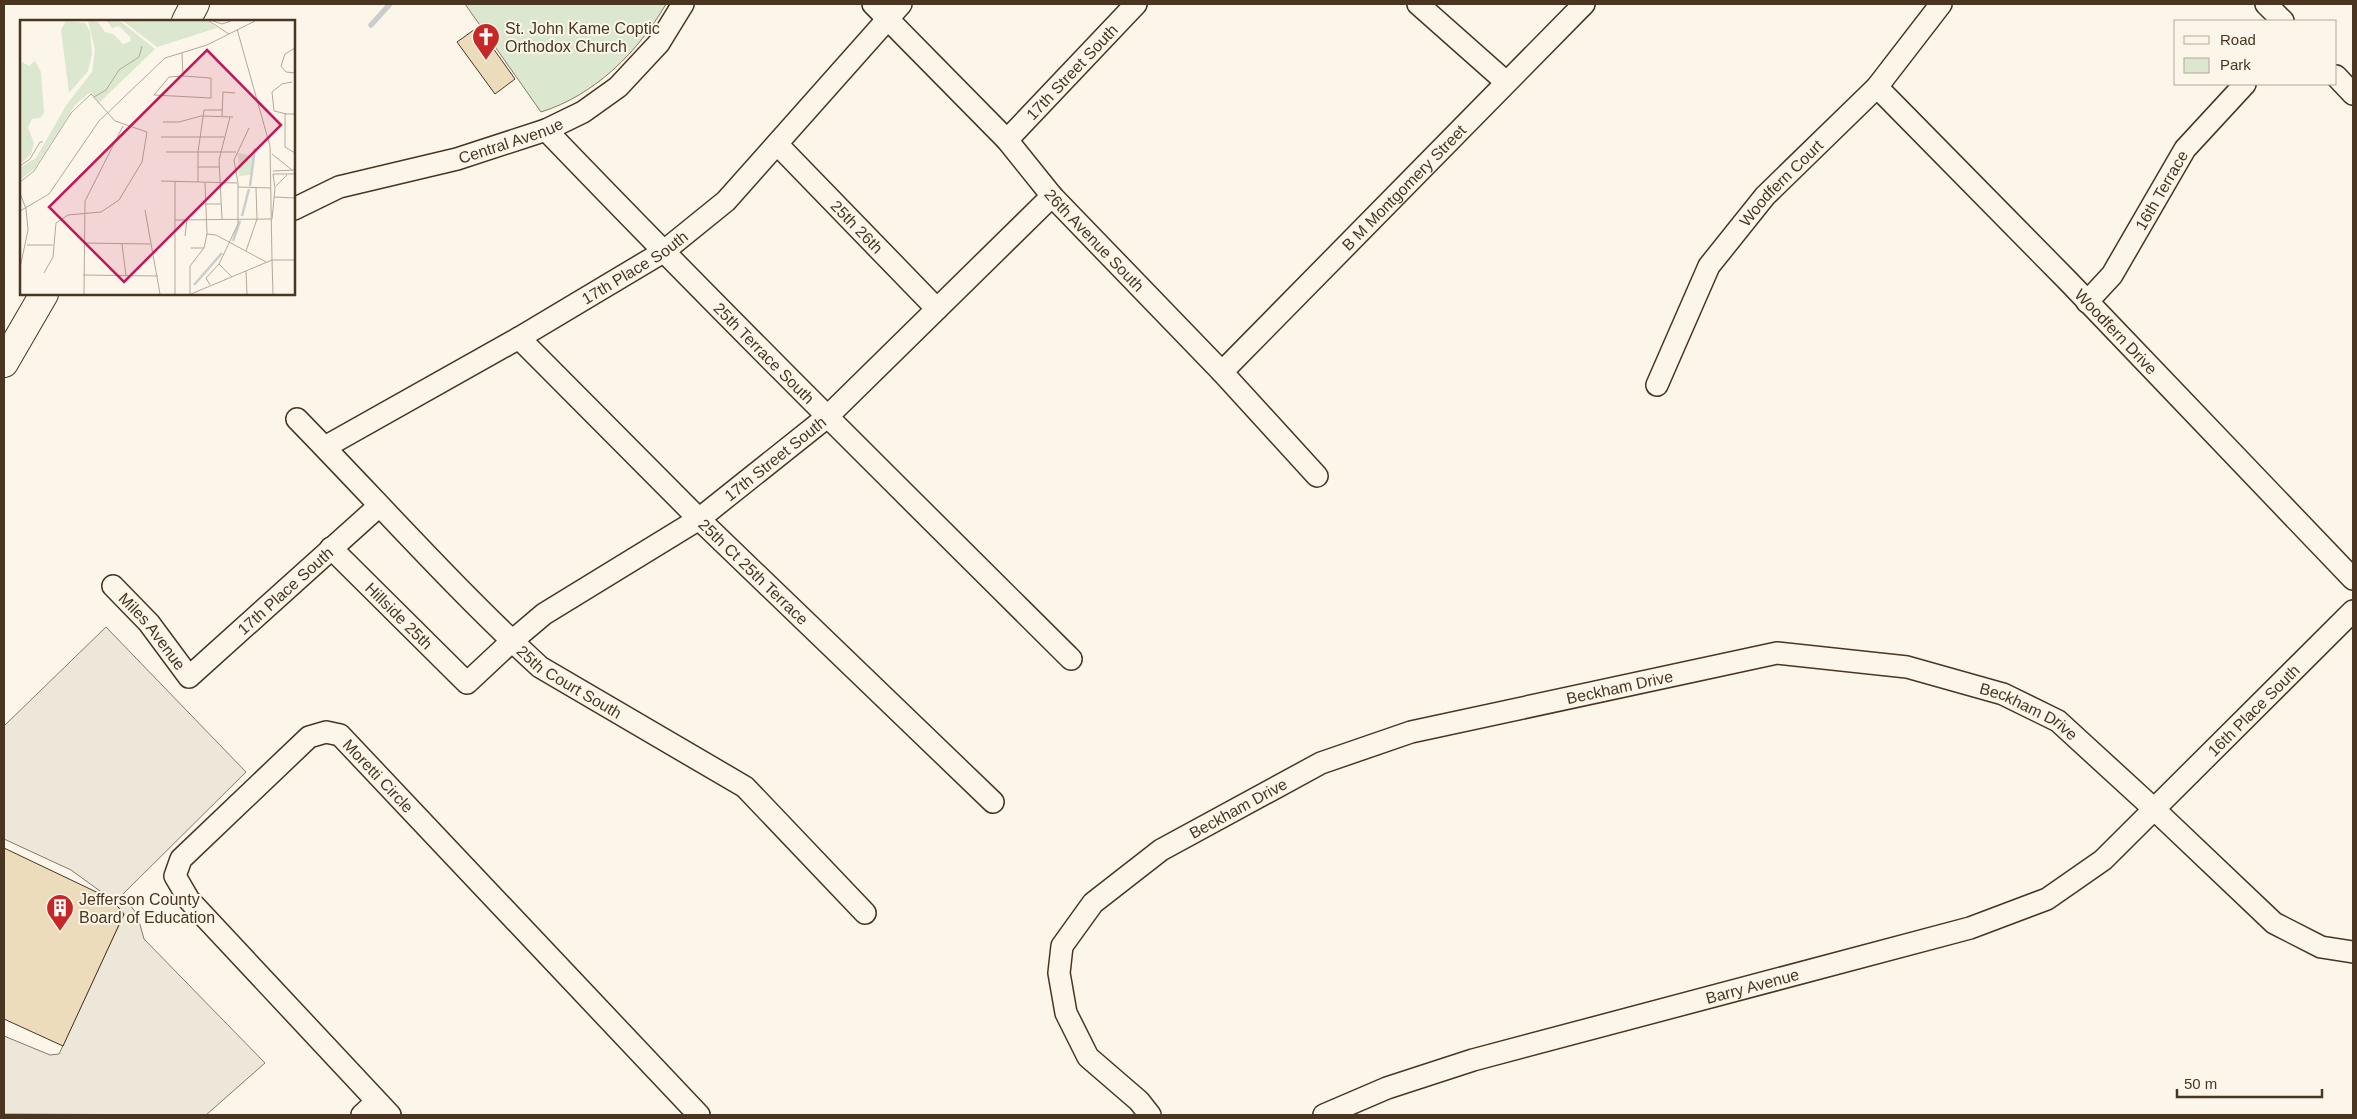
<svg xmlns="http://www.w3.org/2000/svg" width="2357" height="1119" font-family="Helvetica,sans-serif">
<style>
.green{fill:#dce7d0;stroke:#887966}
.parking{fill:#ede7d9;stroke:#887966}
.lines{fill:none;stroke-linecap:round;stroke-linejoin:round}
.stream{stroke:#c9cecd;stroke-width:5.5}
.building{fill:#ecdcbc;stroke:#4a3520}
.minor-casing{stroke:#4a3520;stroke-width:24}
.major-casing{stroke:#4a3520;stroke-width:30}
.minor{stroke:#fbf6e9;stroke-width:21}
.major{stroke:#fbf6e9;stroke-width:28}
.labels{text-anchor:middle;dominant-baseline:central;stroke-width:4;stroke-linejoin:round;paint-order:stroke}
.poi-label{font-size:16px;fill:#4a3520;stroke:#fbf6e9;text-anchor:start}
.street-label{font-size:16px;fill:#4a3520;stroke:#fbf6e9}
.inset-river{fill:none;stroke:#c9cecd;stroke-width:2.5}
.inset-road{fill:none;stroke:#b4a999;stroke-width:1}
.view{fill:#c2185b;fill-opacity:0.15;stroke:#c2185b;stroke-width:2.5}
.inset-edge{fill:none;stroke:#4a3520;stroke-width:2.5}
</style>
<rect width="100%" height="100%" fill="#fbf6e9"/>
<path class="green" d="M 465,4 L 666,4 C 638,52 595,95 541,112 Z"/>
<polygon class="parking" points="106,627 246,772 122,895 137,914 144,939 265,1063 206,1115 4,1114 4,1036 50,1055 59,1054 124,914 111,899 71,870 4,839 4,726"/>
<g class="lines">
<polyline class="stream" points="371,25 390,4"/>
</g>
<g class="building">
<polygon points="478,27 515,79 495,94 457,42"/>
<polygon points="4,848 111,899 124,914 63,1046 4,1019"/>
</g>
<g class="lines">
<defs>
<g id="minor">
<path id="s1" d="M 873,4 L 1007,140 L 1052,196 L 1222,372 L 1317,476"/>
<polyline points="1418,4 1506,82"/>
<polyline points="2266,4 2283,21"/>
<polyline points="2336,76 2353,94"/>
<path id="s2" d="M 1877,87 L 2069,282 L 2353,579"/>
<path id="s3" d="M 546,130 C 718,309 895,484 1071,659"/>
<path id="s4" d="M 1007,140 L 1136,4"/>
<path id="s5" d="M 777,144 L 937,309"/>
<path id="s6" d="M 294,209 L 339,187 L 457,159 L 546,130 L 583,112 L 618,87 L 659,43 L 683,4"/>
<path id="s7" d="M 2087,302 L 2112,275 L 2185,149 L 2245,84"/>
<path id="s8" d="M 519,338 L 699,519 L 993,802"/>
<path id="s9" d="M 1222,372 L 1584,4"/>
<path id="s10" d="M 1657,385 L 1709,266 L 1765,196 L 1877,87 L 1941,4"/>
<path id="s11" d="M 297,419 C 378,502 455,589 540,667 L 745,787 L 865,913"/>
<path id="s12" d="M 325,447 L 519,338 L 663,252 L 726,201 L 901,4"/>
<path id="s13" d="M 331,548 L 467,683 L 512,641 L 544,614 L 699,519 L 827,417 L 1052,196"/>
<path id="s14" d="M 113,586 L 149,623 L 189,677 L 379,506"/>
<polyline points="362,1115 376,1102"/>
<path id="s15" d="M 390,1115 L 189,900 L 175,876 L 181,859 L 309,737 L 326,732 L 340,735 L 699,1115"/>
<path id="s16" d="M 1150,1115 L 1139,1101 L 1088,1057 L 1066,1013 L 1059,973 L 1062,946 L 1093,903 L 1161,850 L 1321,763 L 1411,732 L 1777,653 L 1907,667 L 2003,694 L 2058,721 L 2154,809 L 2274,923 L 2321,947 L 2353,952"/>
<path id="s17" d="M 1324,1115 L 1387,1088 L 1473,1060 L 1970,928 L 2047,899 L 2103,860 L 2353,611"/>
</g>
<g id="major">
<polyline points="186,21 195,4"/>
<polyline points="4,363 44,294"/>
</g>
</defs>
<use href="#minor" class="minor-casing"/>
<use href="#major" class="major-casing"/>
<use href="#minor" class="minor"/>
<use href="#major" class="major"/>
</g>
<defs>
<symbol id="church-pin" viewBox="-11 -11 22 30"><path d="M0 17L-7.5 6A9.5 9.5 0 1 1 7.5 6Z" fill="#c62828" stroke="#fbf6e9"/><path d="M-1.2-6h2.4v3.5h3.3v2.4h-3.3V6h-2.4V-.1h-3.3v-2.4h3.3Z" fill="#fff"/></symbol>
<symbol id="building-pin" viewBox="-11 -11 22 30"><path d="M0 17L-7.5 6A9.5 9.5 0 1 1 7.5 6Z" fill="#c62828" stroke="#fbf6e9"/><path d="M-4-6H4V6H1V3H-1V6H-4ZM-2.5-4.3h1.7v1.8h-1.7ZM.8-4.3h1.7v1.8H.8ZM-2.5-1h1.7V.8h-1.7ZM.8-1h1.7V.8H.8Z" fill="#fff"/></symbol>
</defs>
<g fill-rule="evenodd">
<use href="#church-pin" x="470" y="21" width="32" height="43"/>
<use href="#building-pin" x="44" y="892" width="32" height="43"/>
</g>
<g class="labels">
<g class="poi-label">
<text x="505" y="28">St. John Kame Coptic<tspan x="505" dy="18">Orthodox Church</tspan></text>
<text x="79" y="899">Jefferson County<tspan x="79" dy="18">Board of Education</tspan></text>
</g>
<g class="street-label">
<text stroke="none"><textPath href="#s4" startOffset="94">17th Street South</textPath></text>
<text stroke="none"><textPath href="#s6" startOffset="228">Central Avenue</textPath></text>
<text stroke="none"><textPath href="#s10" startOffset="240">Woodfern Court</textPath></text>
<text stroke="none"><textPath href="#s9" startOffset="259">B M Montgomery Street</textPath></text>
<text stroke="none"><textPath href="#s7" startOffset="135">16th Terrace</textPath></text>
<text stroke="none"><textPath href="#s5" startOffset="115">25th 26th</textPath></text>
<text stroke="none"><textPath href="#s1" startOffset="324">26th Avenue South</textPath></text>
<text stroke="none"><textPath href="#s12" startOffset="358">17th Place South</textPath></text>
<text stroke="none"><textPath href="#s2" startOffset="342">Woodfern Drive</textPath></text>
<text stroke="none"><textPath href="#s3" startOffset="312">25th Terrace South</textPath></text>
<text stroke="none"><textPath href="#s13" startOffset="574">17th Street South</textPath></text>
<text stroke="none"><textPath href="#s8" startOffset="331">25th Ct 25th Terrace</textPath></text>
<text stroke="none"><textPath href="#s14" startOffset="248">17th Place South</textPath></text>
<text stroke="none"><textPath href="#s13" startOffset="96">Hillside 25th</textPath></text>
<text stroke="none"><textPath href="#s14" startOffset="60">Miles Avenue</textPath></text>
<text stroke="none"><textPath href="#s11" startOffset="380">25th Court South</textPath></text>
<text stroke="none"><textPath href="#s16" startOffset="832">Beckham Drive</textPath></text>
<text stroke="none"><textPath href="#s17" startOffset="1036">16th Place South</textPath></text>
<text stroke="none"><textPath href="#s16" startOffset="1254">Beckham Drive</textPath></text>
<text stroke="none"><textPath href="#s15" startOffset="605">Moretti Circle</textPath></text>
<text stroke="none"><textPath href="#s16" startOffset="429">Beckham Drive</textPath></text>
<text stroke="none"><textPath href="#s17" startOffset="448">Barry Avenue</textPath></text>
</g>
</g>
<g transform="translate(20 20)">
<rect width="275" height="275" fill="#fbf6e9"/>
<path d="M 46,1 L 65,3 L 70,11 L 72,34 L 68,51 L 49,73 L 41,10 ZM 68,1 L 77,1 L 85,12 L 93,14 L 103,24 L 111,21 L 110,17 L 99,6 L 92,8 L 87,1 L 100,1 L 135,29 L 79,83 L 70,72 L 55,85 L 15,148 L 0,160 L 0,148 L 16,138 L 47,84 L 72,52 L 75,29 ZM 103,1 L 188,1 L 197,8 L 137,27 ZM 0,41 L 9,46 L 15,41 L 21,52 L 24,93 L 20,98 L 12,99 L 8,108 L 14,123 L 11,134 L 0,144 ZM 218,133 L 234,136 L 230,155 L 219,156 Z" fill="#dce7d0"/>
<path class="inset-river" d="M 230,166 L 235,128M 222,196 L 229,169M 213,221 L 220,201M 174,265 L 202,233"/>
<path class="inset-road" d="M 189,1 L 209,14M 193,1 L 202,4 L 211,1M 275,28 L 265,34 L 261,46 L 266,52 L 275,53M 162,33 L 163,56M 163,56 L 191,58 L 191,78 L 134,75 L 149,57 ZM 74,77 L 86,70 L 99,50 L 119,37 L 122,26M 267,94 L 254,91 L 252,72 L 262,64 L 272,62M 275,94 L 265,94 L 265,127 L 275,133M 202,96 L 203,72 L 215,73M 143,102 L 159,102 L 181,96 L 213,97M 141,117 L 204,117M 146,132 L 216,132M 252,134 L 272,150M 0,146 L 10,139 L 20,122 L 23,122M 178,147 L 199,147M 253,151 L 275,150M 253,154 L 275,154M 141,161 L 217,163M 155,161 L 155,274M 0,162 L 14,151 L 51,93 L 71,74 L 95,101 L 127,112 L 122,142 L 99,180 L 81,192 L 48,195 L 36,203 L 33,237 L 24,253M 178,162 L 178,132 L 184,90 L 203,90M 185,163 L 187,214M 256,166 L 267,155M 218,167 L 251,168M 0,173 L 6,189 L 8,210 L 0,248M 254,177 L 275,178M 185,184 L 201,184M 125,190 L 140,274M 0,191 L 29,174 L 79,101 L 145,38 L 187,25 L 235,1M 202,199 L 199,140 L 210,97M 252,199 L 255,168 L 253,154M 155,200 L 251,199M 165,216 L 167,199M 63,223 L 130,224M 102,224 L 106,256M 7,225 L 33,225M 171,228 L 184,228 L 187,214 L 196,215 L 246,242M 226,231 L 237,199 L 236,168M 199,244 L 212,257M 226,251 L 227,274M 63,255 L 138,256M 190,265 L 186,258 L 199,244 L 218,204 L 218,163 L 214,140 L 229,108M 64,274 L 65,181 L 103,106M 170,274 L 170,246 L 184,228M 171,274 L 252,240 L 250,126 L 217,9M 253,274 L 252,240 L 275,240"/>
<path class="view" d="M 187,30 L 261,105 L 104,262 L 29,187 Z"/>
<rect width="275" height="275" class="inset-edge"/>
</g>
<rect width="2357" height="1119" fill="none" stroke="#4a3520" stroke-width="10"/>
<rect x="2174" y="20" width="162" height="65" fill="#fbf6e9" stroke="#b4a999"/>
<rect x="2184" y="36" width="25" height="8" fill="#fbf6e9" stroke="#b4a999"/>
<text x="2220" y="45" font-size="15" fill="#4a3520">Road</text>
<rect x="2184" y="58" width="25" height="15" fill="#dce7d0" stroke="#b4a999"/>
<text x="2220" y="70" font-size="15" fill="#4a3520">Park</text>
<path d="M2177 1089v8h145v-8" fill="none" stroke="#4a3520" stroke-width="2.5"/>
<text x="2184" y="1089" font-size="15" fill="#4a3520" stroke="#fbf6e9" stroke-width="4" paint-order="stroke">50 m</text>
</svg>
